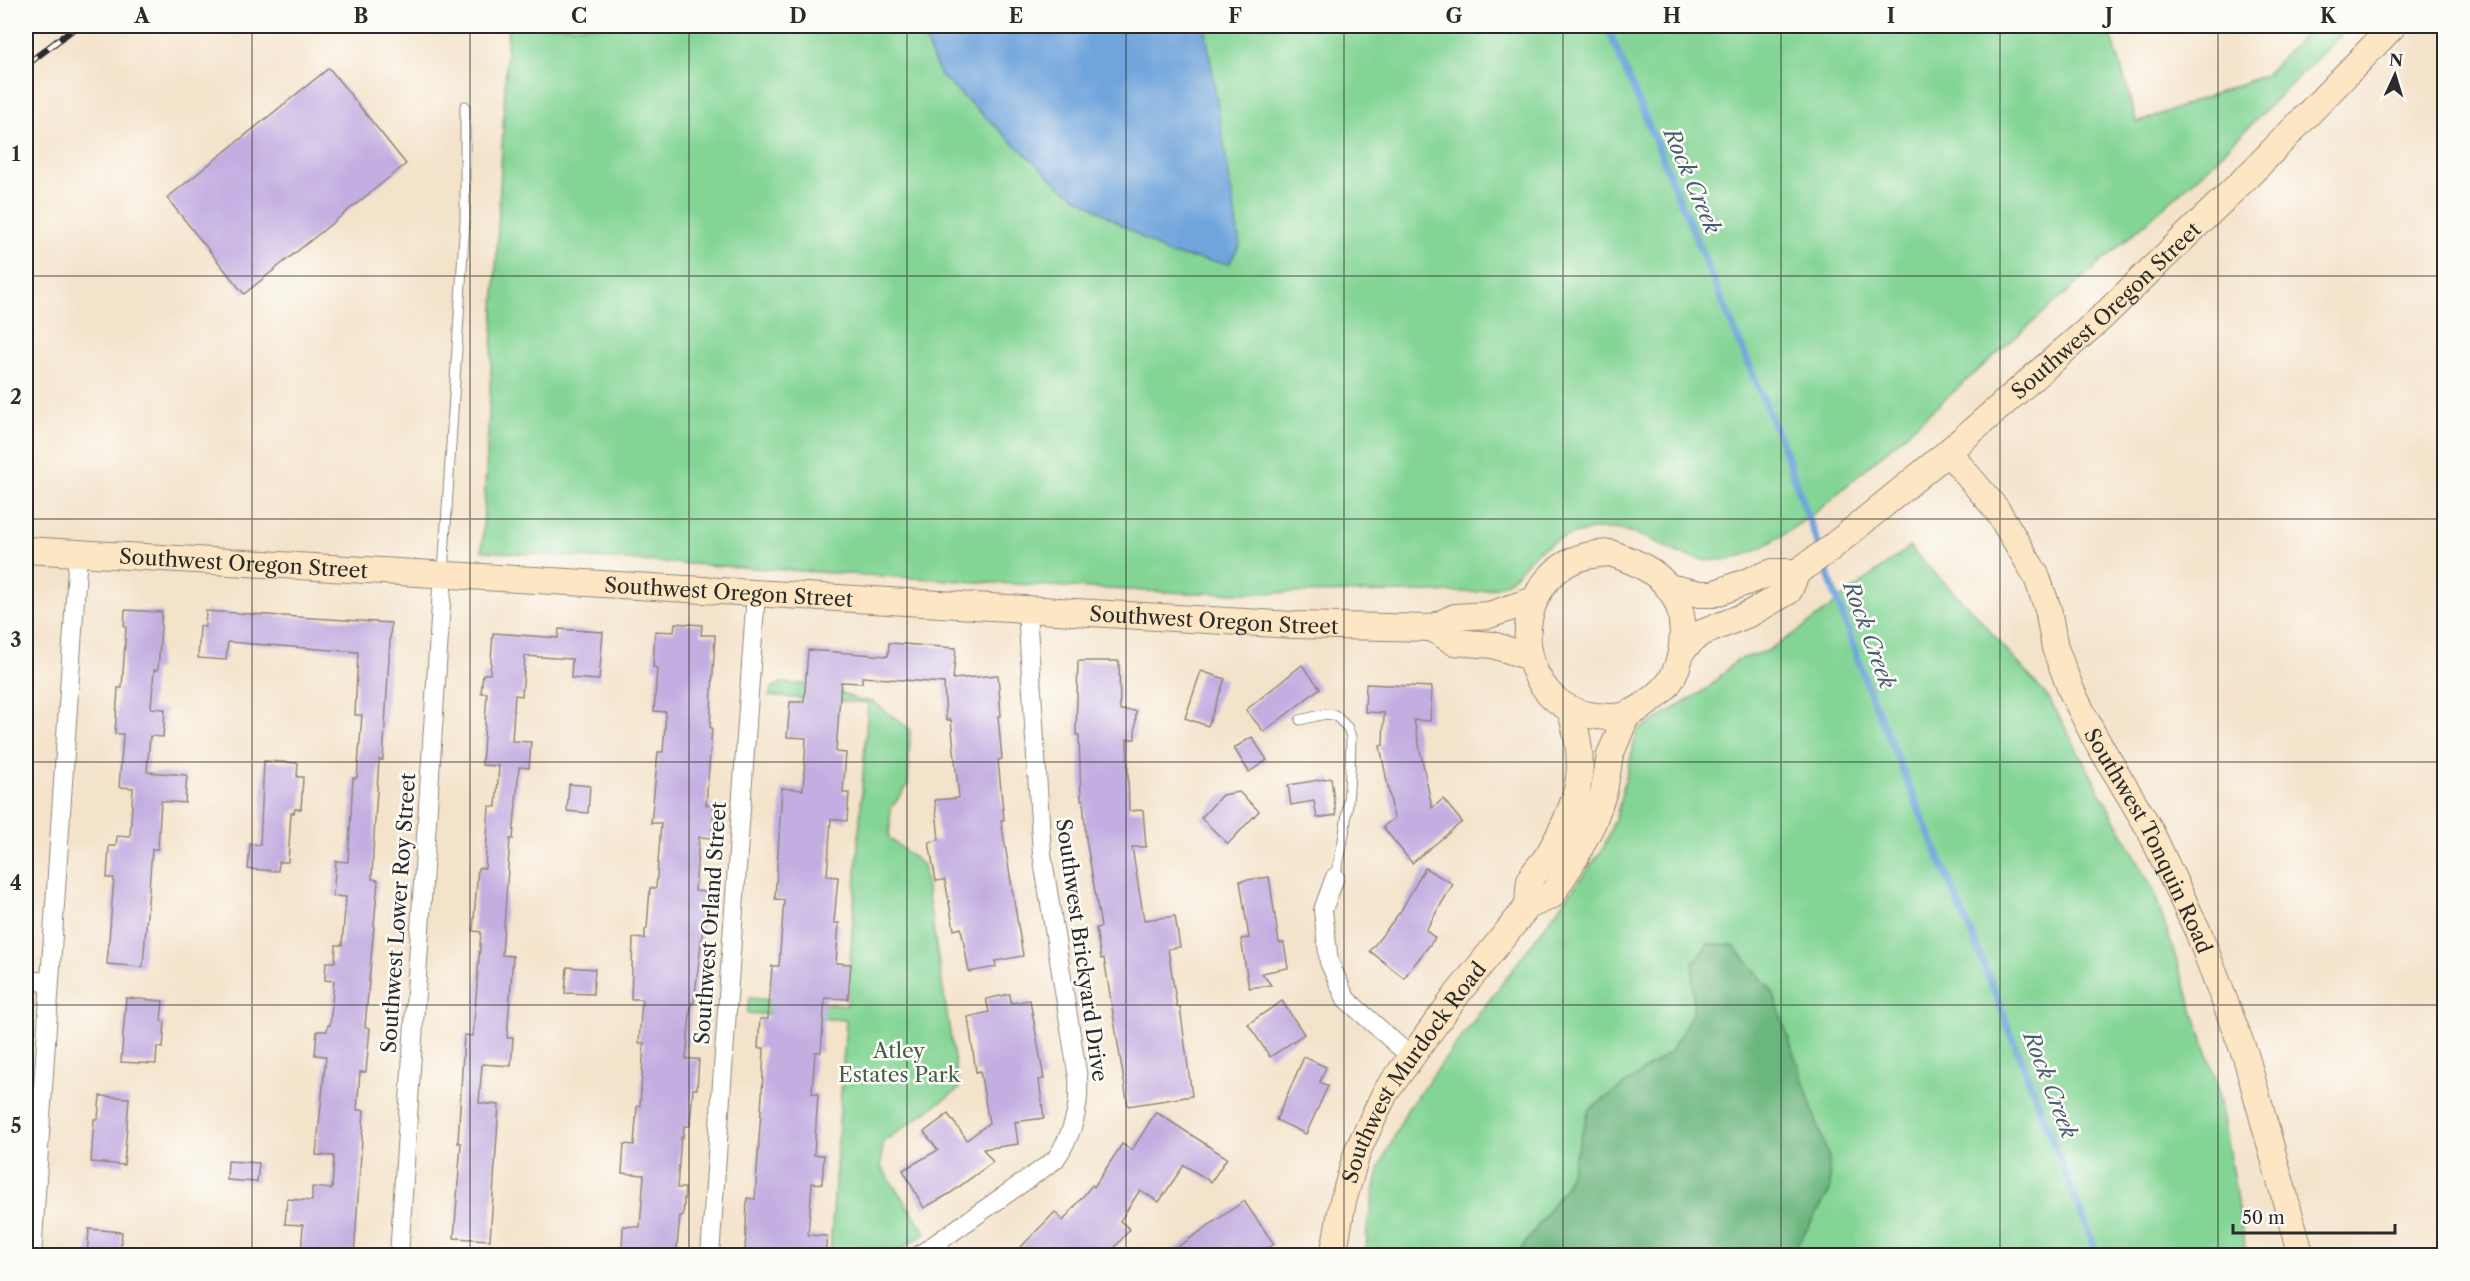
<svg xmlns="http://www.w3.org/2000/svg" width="2470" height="1281" font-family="'Libre Caslon Text',serif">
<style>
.green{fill:#84d595;stroke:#588060;stroke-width:1.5}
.forest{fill:#6bb67e;stroke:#4b7054;stroke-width:1.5}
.water{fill:#6fa4dc;stroke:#4d6884;stroke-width:1.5}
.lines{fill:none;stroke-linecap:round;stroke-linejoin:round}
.stream{stroke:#6fa4dc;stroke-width:7}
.building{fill:#c3aee1}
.lane-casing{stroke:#90877b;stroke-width:11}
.street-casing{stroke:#90877b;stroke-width:20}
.secondary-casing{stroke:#90877b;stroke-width:28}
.lane{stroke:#fff;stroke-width:9}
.street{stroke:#fff;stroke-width:18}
.secondary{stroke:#fce6c4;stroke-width:26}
.rail-casing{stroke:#2b2b2b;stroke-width:7}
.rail{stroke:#fdfcf7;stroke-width:4.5;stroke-dasharray:14;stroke-linecap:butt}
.grid{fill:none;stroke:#2b2b2b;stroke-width:1.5;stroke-opacity:0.55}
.labels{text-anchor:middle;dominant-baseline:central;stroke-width:5;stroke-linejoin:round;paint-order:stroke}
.street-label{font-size:21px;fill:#2b2b2b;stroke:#fdfcf7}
.park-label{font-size:21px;fill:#465e4b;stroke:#fdfcf7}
.water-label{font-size:22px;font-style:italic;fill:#465b72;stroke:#fdfcf7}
.neatline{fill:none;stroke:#2b2b2b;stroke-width:2}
.grid-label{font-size:20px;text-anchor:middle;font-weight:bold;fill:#2b2b2b}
</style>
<rect width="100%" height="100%" fill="#fdfcf7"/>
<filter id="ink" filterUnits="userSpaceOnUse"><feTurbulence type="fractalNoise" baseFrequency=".0167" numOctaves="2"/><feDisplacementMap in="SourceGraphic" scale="12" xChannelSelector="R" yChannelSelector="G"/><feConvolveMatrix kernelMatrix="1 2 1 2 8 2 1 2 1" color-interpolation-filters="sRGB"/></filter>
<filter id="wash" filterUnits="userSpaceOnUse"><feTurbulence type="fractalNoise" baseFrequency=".008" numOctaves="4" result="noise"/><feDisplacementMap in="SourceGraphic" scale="24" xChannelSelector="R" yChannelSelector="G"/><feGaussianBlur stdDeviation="1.35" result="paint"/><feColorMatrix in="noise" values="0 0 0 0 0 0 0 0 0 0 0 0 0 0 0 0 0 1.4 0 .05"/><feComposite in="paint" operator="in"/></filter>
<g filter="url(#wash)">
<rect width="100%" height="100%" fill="#f4e3cb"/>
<g class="green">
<path d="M 508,26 L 2109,26 L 2137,123 L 2265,75 L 2313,26 L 2350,26 L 2200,175 L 1819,510 C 1771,542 1730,580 1670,549 C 1648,538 1626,527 1600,529 C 1579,531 1553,539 1536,553 C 1527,560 1520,571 1511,579 C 1502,587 1488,589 1477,592 L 1186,593 L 995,583 L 482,551 Z"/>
<polygon points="1909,547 1977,616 2050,700 2153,889 2216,1080 2247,1255 1800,1255 1797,1245 1830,1191 1733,945 1708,944 1693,964 1693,1012 1670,1052 1589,1110 1566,1186 1517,1255 1366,1256 1367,1227 1379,1169 1407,1110 1603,849 1617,814 1637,731 1707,689 1737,660 1767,651 1800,630"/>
<polygon points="781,683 820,685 859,700 872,701 910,729 908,785 891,808 889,838 923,865 959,1089 883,1142 881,1167 926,1233 892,1255 830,1255 846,1020 747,1013 749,998 847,1005 868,703 769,696 772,688"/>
</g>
<polygon class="forest" points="1708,944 1733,945 1773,992 1829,1158 1830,1191 1797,1245 1800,1255 1517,1255 1566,1186 1589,1110 1670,1052 1693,1012 1693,964"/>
<polygon class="water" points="919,26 1205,26 1240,245 1229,264 1168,254 1061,187 940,75"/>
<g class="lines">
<g class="stream">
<polyline points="1607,26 1783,446 1820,550"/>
<polyline points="1823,560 1870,693 1974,940 2098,1256"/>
</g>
</g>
<g id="blocks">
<g class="building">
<polygon points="329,68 406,164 244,294 167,198"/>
<polygon points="125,610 162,612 158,670 154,670 151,708 165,709 163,737 150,736 147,772 187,775 185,803 161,801 158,849 152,849 143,967 107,964 114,878 107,878 109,846 116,846 117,836 130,837 133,788 119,787 123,734 115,734 118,688 122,688 126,627 124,627"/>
<polygon points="206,611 391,623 383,760 379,760 373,851 372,879 378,880 365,1027 370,1028 366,1072 360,1072 357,1110 364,1110 354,1256 301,1256 303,1225 285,1224 287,1199 312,1201 312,1187 332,1189 334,1156 316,1155 326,1056 315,1055 317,1031 327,1031 328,1025 330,1025 334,981 325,980 326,962 335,962 336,945 342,945 346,897 333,896 336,861 348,862 353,778 357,778 362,715 355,715 358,652 228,642 226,660 198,658 200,626 205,627"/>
<polygon points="675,623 702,625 701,635 715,635 710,727 712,728 706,805 714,805 712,838 699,837 695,891 707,892 694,1003 691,1003 686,1059 699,1059 697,1089 693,1089 690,1126 684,1126 683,1138 681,1137 677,1188 685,1188 683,1216 680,1216 676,1256 658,1256 622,1253 623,1226 640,1227 644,1175 622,1173 624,1144 634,1145 637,1106 640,1106 644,1043 639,1043 642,999 631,999 633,938 645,939 645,929 647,929 650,888 656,888 661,823 651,823 658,752 663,752 666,712 654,711 657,668 653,667 655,631 674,632"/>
<polygon points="559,629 603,632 599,680 571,678 572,659 525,656 522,696 515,695 512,741 531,742 529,768 519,767 513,839 510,839 502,955 513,956 507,1038 513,1038 511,1066 482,1064 479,1103 499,1105 490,1240 454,1238 461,1143 458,1143 464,1035 473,1036 481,932 473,931 478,868 485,868 489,806 496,807 499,766 482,765 487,693 481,693 483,674 490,674 493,633 558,638"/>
<polygon points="889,643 956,648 953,679 998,675 1001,716 998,716 1002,759 998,760 1004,820 1001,820 1023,956 995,961 996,967 969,972 961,928 954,930 945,880 936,881 929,842 939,840 935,800 959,798 951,720 946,720 944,683 862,677 862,683 841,682 836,752 846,753 843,793 849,793 847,821 831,819 827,876 838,877 834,923 839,923 836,963 851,964 848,999 825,998 821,1052 815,1052 812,1093 818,1094 814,1155 824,1155 822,1184 812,1183 808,1235 827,1236 825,1256 745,1256 747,1198 755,1199 762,1096 764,1048 758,1048 760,1019 768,1019 772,966 779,966 784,900 775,899 782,788 803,790 806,738 787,737 790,702 804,702 808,650 888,656"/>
<polygon points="1078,661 1119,661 1120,710 1136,711 1135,739 1127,739 1129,811 1143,810 1146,847 1132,847 1144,920 1175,916 1180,947 1168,949 1177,1007 1180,1007 1192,1096 1128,1106 1104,958 1101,959 1096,928 1101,927 1086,839 1083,800 1081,800 1079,735 1076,735"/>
<polygon points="1302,665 1320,688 1264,732 1246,710"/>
<polygon points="1201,671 1225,679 1208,726 1185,718"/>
<polygon points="1366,684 1432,687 1430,721 1414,720 1432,808 1443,799 1462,822 1412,863 1383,827 1394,818 1380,746 1383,745 1384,713 1365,712"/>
<polygon points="1252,737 1267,760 1249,772 1234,748"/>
<polygon points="264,761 298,763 297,777 303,777 301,809 295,809 294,813 291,813 288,862 279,862 278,871 248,869 250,844 260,845"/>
<polygon points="1331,778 1336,815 1317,818 1314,801 1291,805 1288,785"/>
<polygon points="569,784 590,786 588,813 567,811"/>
<polygon points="1239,792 1259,811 1228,844 1201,818 1222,795"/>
<polygon points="1425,868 1453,884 1426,930 1435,938 1404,978 1370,951 1400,912"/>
<polygon points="1269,877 1279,943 1284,943 1288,968 1262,973 1271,985 1249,988 1241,939 1249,938 1240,881"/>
<polygon points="567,967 595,969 593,994 565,993"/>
<polygon points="1010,994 1011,1003 1030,1000 1044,1079 1039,1080 1044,1118 1015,1122 1018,1144 983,1149 993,1162 949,1194 924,1208 903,1170 938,1150 924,1132 948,1114 967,1140 989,1123 980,1071 976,1072 968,1017 989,1012 986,999"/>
<polygon points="126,998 163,1001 161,1021 165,1022 163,1048 157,1047 156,1064 121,1062"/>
<polygon points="1282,1001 1304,1034 1270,1057 1248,1024"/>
<polygon points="1304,1057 1326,1067 1320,1082 1328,1086 1306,1134 1276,1120"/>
<polygon points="100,1096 129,1098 124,1165 91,1162 94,1119 98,1119"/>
<polygon points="1156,1112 1227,1158 1211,1182 1184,1165 1159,1202 1140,1190 1120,1221 1130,1229 1108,1256 1012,1256 1055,1212 1063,1221 1092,1185 1094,1187 1122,1144 1132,1150"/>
<polygon points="228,1161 259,1163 257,1182 227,1180"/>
<polygon points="1244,1201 1274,1244 1257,1256 1165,1256"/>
<polygon points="89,1229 122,1232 120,1256 87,1256"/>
</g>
</g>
</g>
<g filter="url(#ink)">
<use href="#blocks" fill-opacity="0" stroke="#90877b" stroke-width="1.5"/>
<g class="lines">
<defs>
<g id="lane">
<polyline points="443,573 465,219 465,106"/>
<path d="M 1300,720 L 1325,714 L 1335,715 L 1348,728 L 1351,737 C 1350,787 1348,828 1335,877"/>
</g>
<g id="street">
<polyline points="1335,877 1323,910 1329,962 1346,999 1410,1056"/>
<polyline points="26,980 49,982"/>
<polyline points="32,1256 78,553"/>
<polyline points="399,1256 443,573"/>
<polyline points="710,1256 756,593"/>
<path d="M 918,1256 L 1055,1160 C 1073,1134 1080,1109 1078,1078 L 1042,854 L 1027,610"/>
</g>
<g id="secondary">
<path id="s1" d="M 1948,452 L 1997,510 L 2036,575 L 2048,609 L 2055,648 L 2071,690 L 2094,736 L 2149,828 L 2199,934 L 2246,1057 L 2301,1256"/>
<path id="s2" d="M 26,550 L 1294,625 L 1432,628 L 1455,617 L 1489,615 L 1534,600"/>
<path d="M 1610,553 C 1631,560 1654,569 1668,587 C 1688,611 1686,652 1672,678 C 1666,690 1653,699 1643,706 C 1625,718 1616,718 1596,716 C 1516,708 1503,593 1574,560 C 1585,555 1598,554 1610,553 Z"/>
<polyline points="1668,587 1700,594 1713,594 1773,572 1797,572"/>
<polyline points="1432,628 1454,642 1493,645 1529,657"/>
<path id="s3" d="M 1682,650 L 1699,634 L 1749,614 L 1789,591 L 1797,572 L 1827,551 L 1948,452 L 2099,320 L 2256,168 L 2393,26"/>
<path d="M 1528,906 C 1529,898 1528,886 1531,878 C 1536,869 1545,861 1550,852 C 1580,799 1589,768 1570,710"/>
<path id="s4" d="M 1333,1256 L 1343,1201 L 1358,1150 L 1385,1093 L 1458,993 L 1528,906 L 1551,896 L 1576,856 L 1593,822 L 1604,791 L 1610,755 L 1626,717"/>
</g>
</defs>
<use href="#lane" class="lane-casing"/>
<use href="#street" class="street-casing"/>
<use href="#secondary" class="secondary-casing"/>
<use href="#lane" class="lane"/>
<use href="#street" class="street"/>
<use href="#secondary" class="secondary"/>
<defs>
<polyline id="rail" points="26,65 77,26"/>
</defs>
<use href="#rail" class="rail-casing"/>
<use href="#rail" class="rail"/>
</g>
</g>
<path class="grid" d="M 252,26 L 252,1256M 470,26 L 470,1256M 689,26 L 689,1256M 907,26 L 907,1256M 1126,26 L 1126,1256M 1344,26 L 1344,1256M 1563,26 L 1563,1256M 1781,26 L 1781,1256M 2000,26 L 2000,1256M 2218,26 L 2218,1256M 26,276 L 2444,276M 26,519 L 2444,519M 26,762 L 2444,762M 26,1005 L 2444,1005"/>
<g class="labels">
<g class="street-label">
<text stroke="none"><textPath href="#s3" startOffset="549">Southwest Oregon Street</textPath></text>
<text stroke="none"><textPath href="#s2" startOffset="218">Southwest Oregon Street</textPath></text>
<text stroke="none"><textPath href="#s2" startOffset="704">Southwest Oregon Street</textPath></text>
<text stroke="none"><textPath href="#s2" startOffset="1190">Southwest Oregon Street</textPath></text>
<text stroke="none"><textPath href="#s1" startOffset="442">Southwest Tonquin Road</textPath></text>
<text transform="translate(398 913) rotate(-86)">Southwest Lower Roy Street</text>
<text transform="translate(710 923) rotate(-86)">Southwest Orland Street</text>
<text transform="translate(1082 950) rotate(82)">Southwest Brickyard Drive</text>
<text stroke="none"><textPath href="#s4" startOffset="204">Southwest Murdock Road</textPath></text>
</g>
<g class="park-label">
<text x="899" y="1050">Atley<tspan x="899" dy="24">Estates Park</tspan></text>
</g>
<g class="water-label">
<text transform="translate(1692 181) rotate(67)">Rock Creek</text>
<text transform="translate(1869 635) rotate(70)">Rock Creek</text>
<text transform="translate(2050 1085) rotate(69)">Rock Creek</text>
</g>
</g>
<rect width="2470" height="1281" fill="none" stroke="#fdfcf7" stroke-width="66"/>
<g transform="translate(2395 75) rotate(4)" stroke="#fdfcf7" stroke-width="4.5" paint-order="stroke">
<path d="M0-4.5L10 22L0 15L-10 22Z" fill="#2b2b2b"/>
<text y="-9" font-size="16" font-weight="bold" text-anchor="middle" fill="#2b2b2b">N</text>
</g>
<path d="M2233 1224v9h162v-9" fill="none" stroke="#2b2b2b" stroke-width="3"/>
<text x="2242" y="1224" font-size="18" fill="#2b2b2b" stroke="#fdfcf7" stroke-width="4.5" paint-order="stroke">50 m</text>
<rect x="33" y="33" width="2404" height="1215" class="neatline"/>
<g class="grid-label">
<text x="142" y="23">A</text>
<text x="361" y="23">B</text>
<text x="579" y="23">C</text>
<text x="798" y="23">D</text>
<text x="1016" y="23">E</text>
<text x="1235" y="23">F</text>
<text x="1454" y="23">G</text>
<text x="1672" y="23">H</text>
<text x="1891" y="23">I</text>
<text x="2109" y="23">J</text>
<text x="2328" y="23">K</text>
<text x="16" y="161">1</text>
<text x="16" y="404">2</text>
<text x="16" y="647">3</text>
<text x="16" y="890">4</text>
<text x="16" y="1133">5</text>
</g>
</svg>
